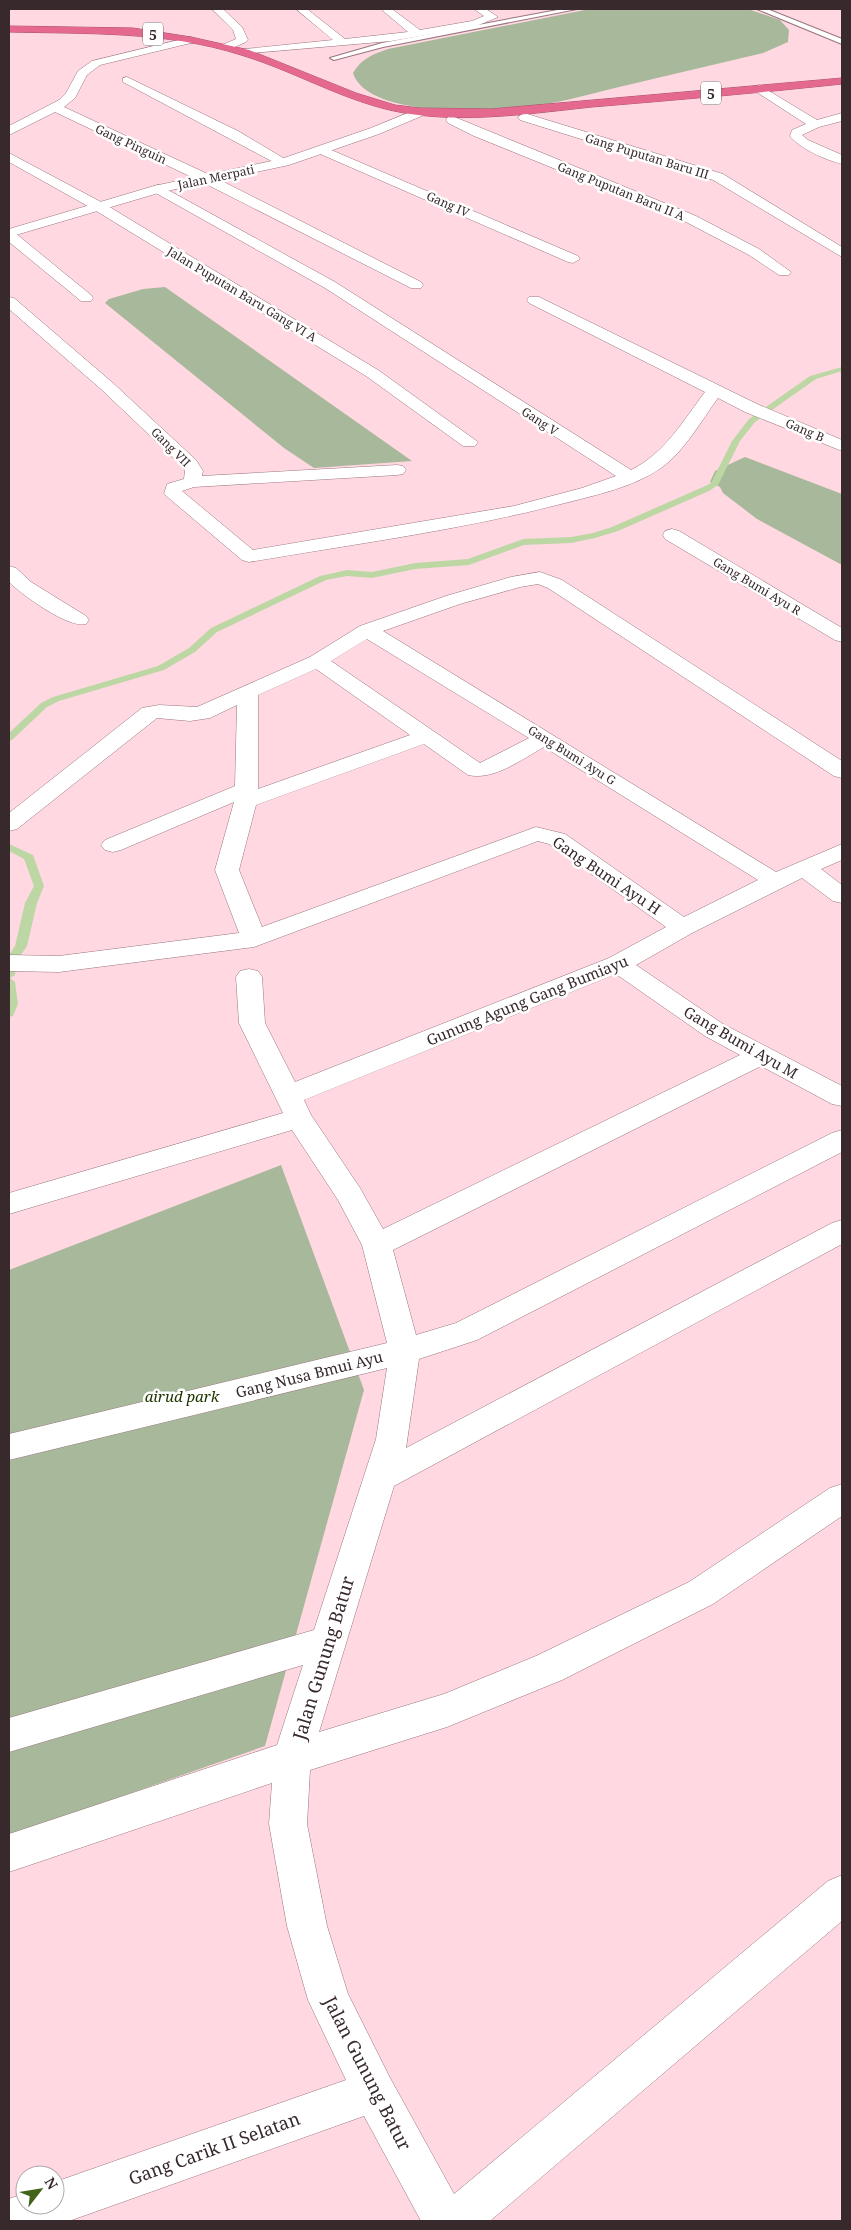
<svg xmlns="http://www.w3.org/2000/svg" width="851" height="2230" font-family="'Noto Serif',serif">
<style>
.green{fill:#a8b89a}
.lines{fill:none;stroke-linecap:round;stroke-linejoin:round}
.stream{fill:#bdd7a4;fill-rule:evenodd}
.lane-casing{stroke:#98767e;stroke-width:2}
.street-casing{stroke:#98767e;stroke-width:1}
.secondary-casing{stroke:#98767e;stroke-width:1}
.highway-casing{stroke:#a8526c;stroke-width:1}
.lane{fill:#fff;fill-rule:evenodd}
.street{fill:#fff;fill-rule:evenodd}
.secondary{fill:#fff;fill-rule:evenodd}
.highway{fill:#e5688f;fill-rule:evenodd}
.labels{text-anchor:middle;dominant-baseline:central;stroke-width:5;stroke-linejoin:round;paint-order:stroke}
.far-street-label{font-size:12px;fill:#37292c;stroke:#fff}
.shield{fill:#fff;stroke:#73696b;stroke-width:1}
.shield-label{font-size:14px;font-weight:bold;fill:#37292c}
.street-label{font-size:15px;fill:#37292c;stroke:#fff}
.park-label{font-size:15px;font-style:italic;fill:#213700;stroke:#fff}
.near-street-label{font-size:18px;fill:#37292c;stroke:#fff}
</style>
<rect width="100%" height="100%" fill="#ffd8e1"/>
<g class="green">
<path d="M 590,9 L 748,9 L 780,20 L 789,30 L 788,42 L 763,53 C 714,65 664,76 615,88 C 590,94 566,101 541,105 C 501,112 368,120 353,73 C 361,59 373,54 388,49 Z"/>
<polygon points="165,287 412,461 314,468 284,448 105,303 109,299 143,289"/>
<polygon points="745,457 842,494 842,565 757,519 723,493 720,487 710,482 715,471"/>
<polygon points="281,1165 364,1390 265,1746 9,1836 9,1270"/>
</g>
<g class="lines">
<g class="stream">
<polygon points="842,367 842,371 816,379 755,422 740,441 718,485 709,491 618,531 595,538 571,543 524,545 469,565 415,569 372,578 347,576 326,580 217,632 195,652 164,670 59,701 47,707 12,740 9,741 9,733 41,703 53,697 158,666 189,648 211,628 320,576 347,570 372,572 415,563 468,559 523,539 571,537 593,533 612,527 703,487 711,483 732,441 749,419 810,376"/>
<polygon points="9,844 33,855 44,886 37,903 27,946 16,962 15,975 10,978 15,982 18,1004 13,1016 9,1017 9,955 15,946 25,903 34,886 24,859 9,851"/>
</g>
<defs>
<g id="lane">
<polygon points="563,9 577,9 383,47 334,60 330,58 382,43"/>
<polygon points="757,9 767,9 842,39 842,44"/>
</g>
<g id="street">
<polygon points="212,9 223,9 242,27 248,40 246,42 230,49 222,49 222,45 236,39 233,30"/>
<polygon points="296,9 307,9 345,39 408,32 381,9 392,9 420,30 472,21 484,16 474,9 486,9 498,17 474,27 391,41 241,54 241,50 245,49 333,40"/>
<polygon points="191,37 197,40 195,42 100,65 87,75 75,98 64,107 212,176 421,282 423,285 421,288 411,288 202,182 55,112 9,135 9,126 59,100 66,93 78,71 92,61"/>
<polygon points="127,77 238,131 290,162 284,166 279,165 123,82 123,78"/>
<path d="M 759,85 L 817,120 L 842,113 L 842,121 L 819,127 L 802,135 L 808,140 L 842,155 L 842,164 C 826,160 800,149 790,136 L 792,130 L 806,124 L 755,91 L 753,89 Z"/>
<polygon points="524,113 723,174 842,247 842,257 713,180 520,120 518,117"/>
<polygon points="452,116 696,216 759,249 791,272 789,275 779,275 749,255 686,222 474,136 448,123 446,120 448,117"/>
<polygon points="322,146 578,256 580,259 573,263 568,262 318,153 316,150 318,147"/>
<polygon points="9,153 103,203 378,370 478,442 475,446 463,446 366,376 93,209 9,162"/>
<path d="M 159,185 L 335,282 L 631,470 C 665,453 683,421 705,392 L 529,303 L 527,300 L 529,297 L 539,297 L 757,404 L 842,440 L 842,451 L 745,412 L 718,398 C 701,421 684,452 661,468 C 634,487 596,495 565,503 C 462,530 354,544 249,562 L 242,560 L 164,494 L 167,484 L 184,479 L 185,471 L 183,467 L 102,390 L 9,309 L 9,297 L 14,298 L 114,384 L 196,460 L 203,471 L 202,476 L 397,465 L 403,466 L 406,470 L 403,474 L 397,475 L 194,487 L 182,491 L 253,550 L 514,506 L 582,488 L 616,476 L 325,288 L 154,192 L 152,189 L 154,186 Z"/>
<polygon points="9,231 14,232 91,295 93,298 91,301 81,301 9,242"/>
<polygon points="672,529 679,531 842,628 842,642 835,640 665,539 663,535 665,531"/>
<path d="M 9,566 L 16,568 L 31,582 L 86,616 L 89,620 L 86,624 C 69,629 22,595 9,582 Z"/>
<path d="M 540,572 L 562,580 L 842,761 L 842,778 L 834,776 L 548,588 L 538,584 L 520,587 L 460,604 L 383,631 L 776,872 L 842,844 L 842,860 L 821,869 L 842,885 L 842,903 L 833,901 L 802,878 L 692,933 L 636,965 L 723,1024 L 842,1086 L 842,1106 L 832,1104 L 761,1066 L 393,1250 L 416,1335 L 456,1323 L 832,1133 L 842,1130 L 842,1152 L 477,1340 L 419,1359 L 406,1448 L 832,1223 L 842,1220 L 842,1244 L 394,1486 L 319,1732 L 444,1694 L 536,1656 L 689,1582 L 830,1488 L 842,1484 L 842,1516 L 713,1604 L 562,1680 L 447,1727 L 310,1770 L 307,1824 L 327,1926 L 348,1994 L 389,2076 L 454,2194 L 828,1881 L 842,1875 L 842,1921 L 490,2221 L 421,2221 L 364,2116 L 69,2221 L 9,2221 L 9,2199 L 25,2193 L 25,2205 L 55,2205 L 55,2182 L 346,2080 L 308,2000 L 287,1926 L 269,1824 L 272,1783 L 9,1872 L 9,1834 L 277,1745 L 303,1665 L 9,1752 L 9,1718 L 314,1630 L 376,1439 L 387,1368 L 9,1460 L 9,1434 L 387,1343 L 362,1245 L 338,1200 L 292,1130 L 9,1214 L 9,1193 L 283,1113 L 239,1023 L 236,977 L 240,971 L 249,969 L 258,971 L 262,977 L 265,1023 L 295,1082 L 609,958 L 666,927 L 549,844 L 538,841 L 254,947 L 59,972 L 9,971 L 9,955 L 59,956 L 239,933 L 215,870 L 234,802 L 121,850 L 113,852 L 105,850 L 101,845 L 105,840 L 235,786 L 237,705 L 210,718 L 190,721 L 157,718 L 17,829 L 9,831 L 9,813 L 142,708 L 159,705 L 197,707 L 310,657 L 360,626 L 446,596 L 511,577 ZM 367,639 L 529,738 L 480,763 L 331,661 ZM 316,669 L 410,735 L 258,789 L 258,695 ZM 424,744 L 468,775 C 494,781 522,759 544,747 L 758,880 L 684,917 L 565,834 L 536,827 L 262,927 L 239,870 L 256,805 ZM 616,974 L 705,1036 L 740,1055 L 383,1229 L 360,1188 L 311,1115 L 304,1100 Z"/>
</g>
<polygon id="secondary" points="420,108 426,112 424,115 379,134 289,165 162,192 9,237 9,229 154,186 281,159 371,128"/>
<path id="highway" d="M 9,26 L 133,28 L 191,37 L 249,50 L 356,93 L 395,105 L 420,108 L 491,109 L 842,78 L 842,84 C 759,93 675,100 592,107 C 535,113 475,122 418,115 C 354,108 301,73 241,55 C 166,31 87,34 9,32 Z"/>
</defs>
<use href="#lane" class="lane-casing"/>
<use href="#street" class="street-casing"/>
<use href="#secondary" class="secondary-casing"/>
<use href="#highway" class="highway-casing"/>
<use href="#lane" class="lane"/>
<use href="#street" class="street"/>
<use href="#secondary" class="secondary"/>
<use href="#highway" class="highway"/>
</g>
<g class="labels">
<g class="far-street-label">
<text transform="translate(131 144) rotate(25)">Gang Pinguin</text>
<text transform="translate(647 156) rotate(17)">Gang Puputan Baru III</text>
<text transform="translate(216 177) rotate(-12)">Jalan Merpati</text>
<text transform="translate(621 191) rotate(22)">Gang Puputan Baru II A</text>
<text transform="translate(448 204) rotate(24)">Gang IV</text>
<text transform="translate(242 294) rotate(31)">Jalan Puputan Baru Gang VI A</text>
<text transform="translate(540 421) rotate(33)">Gang V</text>
<text transform="translate(805 430) rotate(23)">Gang B</text>
<text transform="translate(171 447) rotate(45)">Gang VII</text>
<text transform="translate(757 586) rotate(31)">Gang Bumi Ayu R</text>
<text transform="translate(572 755) rotate(32)">Gang Bumi Ayu G</text>
</g>
<g class="shield">
<rect x="143" y="22.5" width="20" height="23" rx="4"/>
<rect x="701" y="81.5" width="20" height="23" rx="4"/>
</g>
<g class="shield-label">
<text x="153" y="34">5</text>
<text x="711" y="93">5</text>
</g>
<g class="street-label">
<text transform="translate(607 875) rotate(34)">Gang Bumi Ayu H</text>
<text transform="translate(527 1000) rotate(-22)">Gunung Agung Gang Bumiayu</text>
<text transform="translate(741 1042) rotate(30)">Gang Bumi Ayu M</text>
<text transform="translate(309 1374) rotate(-14)">Gang Nusa Bmui Ayu</text>
</g>
<g class="park-label">
<text x="182" y="1396">airud park</text>
</g>
<g class="near-street-label">
<text transform="translate(323 1658) rotate(-73)">Jalan Gunung Batur</text>
<text transform="translate(368 2073) rotate(63)">Jalan Gunung Batur</text>
<text transform="translate(214 2148) rotate(-20)">Gang Carik II Selatan</text>
</g>
</g>
<rect width="851" height="2230" fill="none" stroke="#37292c" stroke-width="20"/>
<g transform="translate(40 2190) rotate(59)"><circle r="24" fill="#ffffff" stroke="#afa9ab"/>
<path d="M0-4L9 19L0 12L-9 19Z" fill="#436319"/>
<text y="-8" font-size="14" font-weight="bold" text-anchor="middle" fill="#37292c">N</text>
</g>
</svg>
